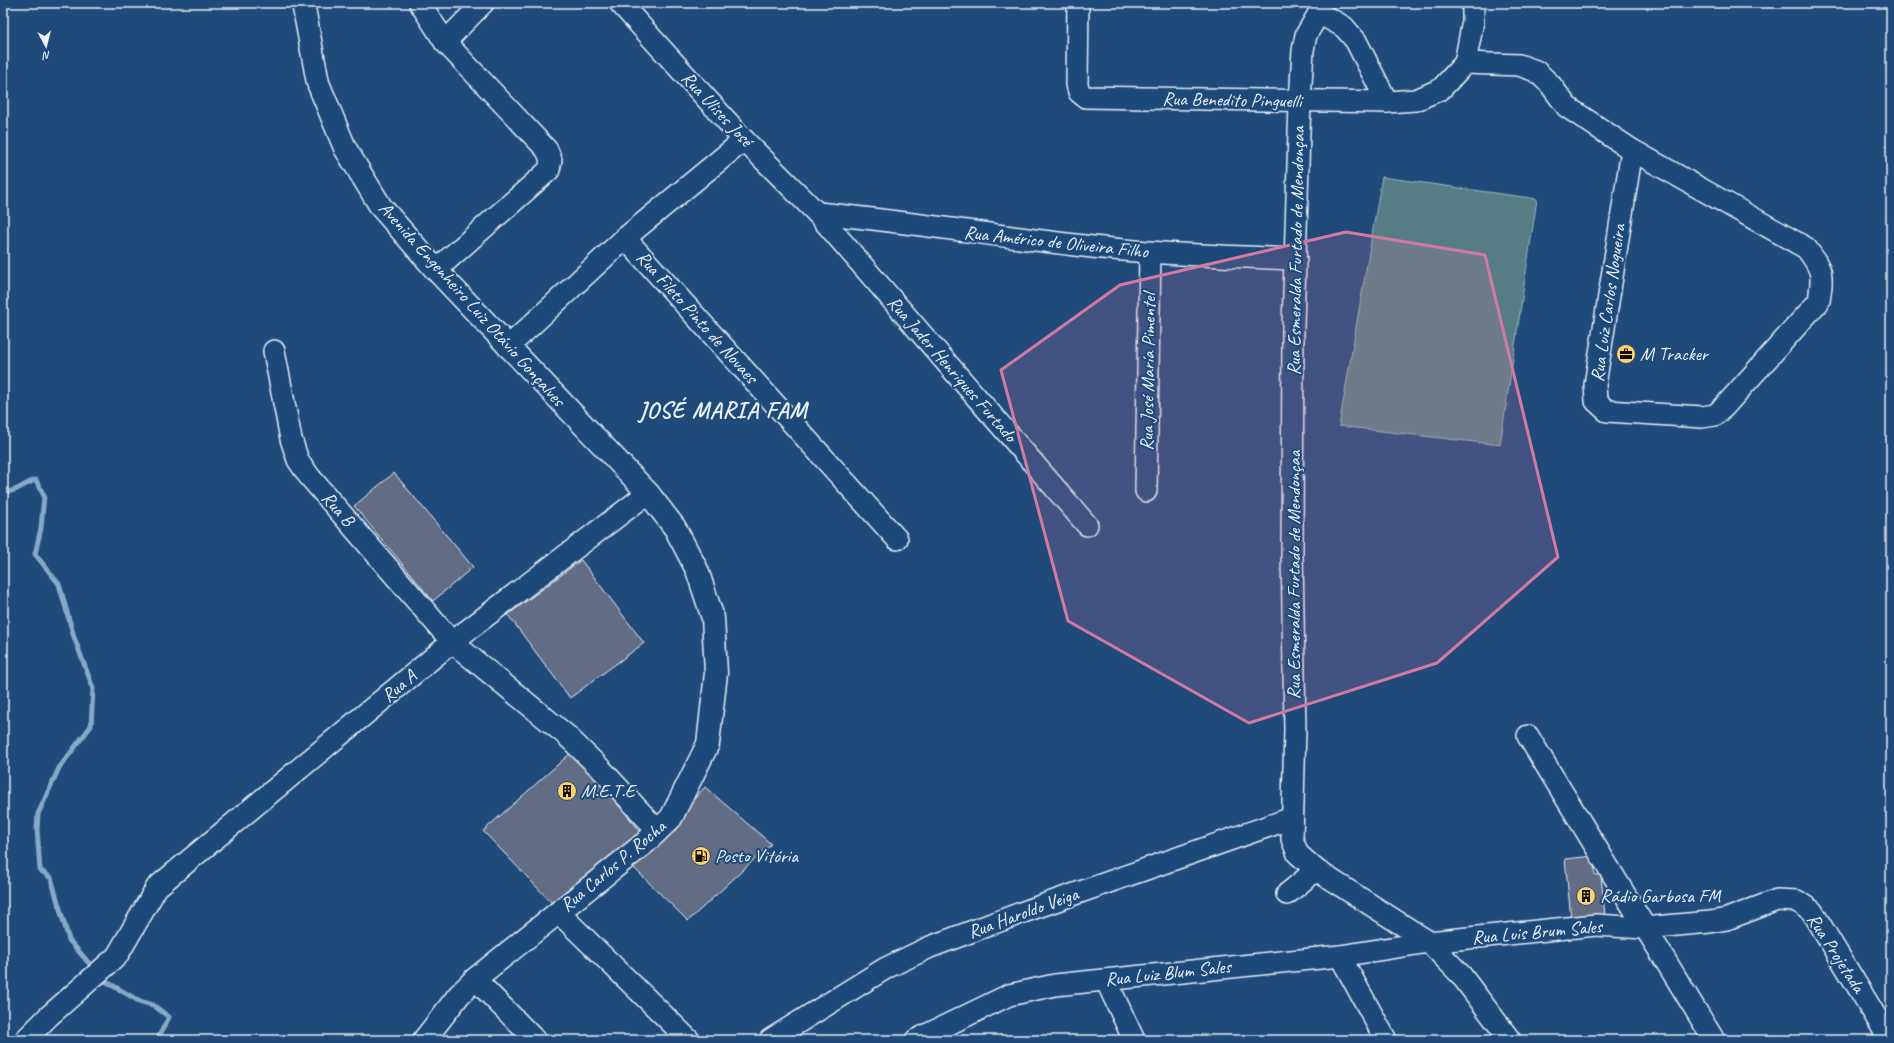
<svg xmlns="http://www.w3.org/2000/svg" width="1894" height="1043" font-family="Caveat,sans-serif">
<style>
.green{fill:#567d84;stroke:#9fb7be}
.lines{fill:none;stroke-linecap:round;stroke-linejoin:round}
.stream{stroke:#87a9c6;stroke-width:5}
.building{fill:#646c85;stroke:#e8f1f8}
.minor-casing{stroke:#e8f1f8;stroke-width:24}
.major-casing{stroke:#e8f1f8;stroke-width:25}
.minor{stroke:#1f4a7a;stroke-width:21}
.major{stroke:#1f4a7a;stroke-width:22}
.marked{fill:#d37aa2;fill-opacity:0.2;stroke:#d37aa2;stroke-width:3;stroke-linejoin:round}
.labels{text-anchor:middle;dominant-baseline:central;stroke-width:4;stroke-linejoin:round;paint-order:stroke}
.street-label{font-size:19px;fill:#e8f1f8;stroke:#1f4a7a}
.poi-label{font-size:19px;fill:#e8f1f8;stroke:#1f4a7a;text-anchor:start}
.district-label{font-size:23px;font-weight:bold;letter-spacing:1px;fill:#e8f1f8;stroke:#1f4a7a}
</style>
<rect width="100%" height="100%" fill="#1f4a7a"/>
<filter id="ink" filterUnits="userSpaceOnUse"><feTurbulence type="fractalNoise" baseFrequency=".025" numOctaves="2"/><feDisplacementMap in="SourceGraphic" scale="8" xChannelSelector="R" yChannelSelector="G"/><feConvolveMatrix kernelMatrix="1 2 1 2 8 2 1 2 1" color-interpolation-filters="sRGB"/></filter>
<g filter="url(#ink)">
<polygon class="green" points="1382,177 1537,199 1500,445 1339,426"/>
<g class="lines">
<g class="stream">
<path d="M 3,492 C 16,493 24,483 36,480 L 44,496 L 41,528 L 35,554 L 59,584 L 74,637 L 93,688 L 91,726 L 59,768 L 38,814 L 37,829 L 40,870 L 51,878 L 69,940 L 94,969"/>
<polyline points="101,977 105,981 139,1001 153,1005 169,1017 157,1040"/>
</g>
</g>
<g class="building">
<polygon points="394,473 473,567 433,601 354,506"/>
<polygon points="581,560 644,643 570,698 508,615"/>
<polygon points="573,751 641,832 552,903 483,831"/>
<polygon points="705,787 771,844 688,921 633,867"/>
<polygon points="1593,856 1595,875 1601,875 1605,916 1571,919 1565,859"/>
</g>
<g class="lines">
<defs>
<g id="minor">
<polyline points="420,3 445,42 547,150 551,160 549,170 436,270"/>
<polyline points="620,3 744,140 817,213 1087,525"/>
<polyline points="1078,3 1077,84 1079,92 1085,97 1387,102 1416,100 1441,89 1465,63 1473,21 1473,3"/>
<polyline points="1319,13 1306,35 1303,50 1300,101 1293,326 1292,553 1295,730 1292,839 1298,854 1316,870 1429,942 1461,975 1510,1040"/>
<polyline points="1319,13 1344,27 1356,41 1387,102"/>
<polyline points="445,42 483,3"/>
<path d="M 1465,63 L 1519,65 L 1536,71 L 1550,84 L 1567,107 L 1632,150 L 1806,248 C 1823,270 1823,274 1819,301 L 1724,407 L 1715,415 L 1702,417 L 1607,411 L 1596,401 L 1595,385 L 1632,150"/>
<path d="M 817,213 C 903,221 989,235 1075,245 C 1148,254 1222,256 1296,259"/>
<polyline points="625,238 897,539"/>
<polyline points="508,347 625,238 744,140"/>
<polyline points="274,351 291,439 298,460 309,476 452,642 566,735 602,770 658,831"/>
<polyline points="1146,491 1150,253"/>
<polyline points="1528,736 1714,1040"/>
<polyline points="1287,894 1316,870"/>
<polyline points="558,912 689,1040"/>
<polyline points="1340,956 1386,1040"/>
<polyline points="475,979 535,1040"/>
<polyline points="1106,980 1134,1040"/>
<polyline points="25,1040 49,1016 117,956 157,887 452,642 648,493"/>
<polyline points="770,1040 886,968 930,947 1029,910 1292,818"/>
<polyline points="916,1040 1009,995 1055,985 1340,956 1429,942 1596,925 1644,928 1710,922 1727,919 1777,900 1797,901 1812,911 1890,1040"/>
</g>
<polyline id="major" points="303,3 318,83 345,148 381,207 436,270 648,493 675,528 697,570 713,618 716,673 708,744 671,818 645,843 475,979 459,995 424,1040"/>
</defs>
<use href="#minor" class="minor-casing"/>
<use href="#major" class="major-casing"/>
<use href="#minor" class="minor"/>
<use href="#major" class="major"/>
</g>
</g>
<path class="marked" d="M 1346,232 L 1485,255 L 1558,557 L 1437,663 L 1249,723 L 1068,621 L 1001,370 L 1120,285 Z"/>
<defs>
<symbol id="office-disc" viewBox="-11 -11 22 22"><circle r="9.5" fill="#ffd166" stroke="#1f4a7a"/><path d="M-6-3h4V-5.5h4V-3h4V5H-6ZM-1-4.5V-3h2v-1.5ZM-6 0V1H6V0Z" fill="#111"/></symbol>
<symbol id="building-disc" viewBox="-11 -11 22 22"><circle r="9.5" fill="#ffd166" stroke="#1f4a7a"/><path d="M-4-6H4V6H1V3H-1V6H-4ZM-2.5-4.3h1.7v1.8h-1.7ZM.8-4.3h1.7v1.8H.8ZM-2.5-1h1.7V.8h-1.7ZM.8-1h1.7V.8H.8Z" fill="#111"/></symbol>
<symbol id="fuel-disc" viewBox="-11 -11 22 22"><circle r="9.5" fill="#ffd166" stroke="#1f4a7a"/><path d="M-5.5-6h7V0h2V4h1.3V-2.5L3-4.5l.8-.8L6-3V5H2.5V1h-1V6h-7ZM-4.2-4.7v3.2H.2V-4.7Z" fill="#111"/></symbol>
</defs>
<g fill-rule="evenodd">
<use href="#office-disc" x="1615" y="343" width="22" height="22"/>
<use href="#building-disc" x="556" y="780" width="22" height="22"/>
<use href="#fuel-disc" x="690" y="845" width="22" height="22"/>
<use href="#building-disc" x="1575" y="885" width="22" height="22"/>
</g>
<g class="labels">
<g class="street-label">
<text transform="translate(1232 100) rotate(1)">Rua Benedito Pinguelli</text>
<text transform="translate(717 109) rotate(47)">Rua Ulises José</text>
<text transform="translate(1056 242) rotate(6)">Rua Américo de Oliveira Filho</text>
<text transform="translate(1296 251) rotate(-89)">Rua Esmeralda Furtado de Mendonçaa</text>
<text transform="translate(1608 303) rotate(-82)">Rua Luiz Carlos Nogueira</text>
<text transform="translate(472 304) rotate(48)">Avenida Engenheiro Luiz Otávio Gonçalves</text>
<text transform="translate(697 317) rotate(48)">Rua Fileto Pinto de Novaes</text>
<text transform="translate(952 369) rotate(49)">Rua Jader Henriques Furtado</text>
<text transform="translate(1148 372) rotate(-89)">Rua José María Pimentel</text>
<text transform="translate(338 509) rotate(49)">Rua B</text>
<text transform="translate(1294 575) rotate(-90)">Rua Esmeralda Furtado de Mendonçaa</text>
<text transform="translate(399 686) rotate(-40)">Rua A</text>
<text transform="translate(613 866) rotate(-40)">Rua Carlos P. Rocha</text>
<text transform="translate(1023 913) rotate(-20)">Rua Haroldo Veiga</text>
<text transform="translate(1537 932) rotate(-5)">Rua Luis Brum Sales</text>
<text transform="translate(1836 953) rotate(57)">Rua Projetada</text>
<text transform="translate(1168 973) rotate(-6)">Rua Luiz Blum Sales</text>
</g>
<g class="poi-label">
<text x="1640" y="354">M Tracker</text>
<text x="581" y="791">M.E.T.E</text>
<text x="715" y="856">Posto Vitória</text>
<text x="1600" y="896">Rádio Garbosa FM</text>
</g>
<g class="district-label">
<text x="723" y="410">JOSÉ MARIA FAM</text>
</g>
</g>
<rect width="1894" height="1043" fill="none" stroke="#1f4a7a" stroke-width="16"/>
<rect x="8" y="8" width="1878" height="1027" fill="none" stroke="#e8f1f8" stroke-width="1.5" filter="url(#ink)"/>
<g transform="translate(46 46) rotate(173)" stroke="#1f4a7a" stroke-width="3" paint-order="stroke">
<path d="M0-3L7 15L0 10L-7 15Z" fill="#e8f1f8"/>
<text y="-6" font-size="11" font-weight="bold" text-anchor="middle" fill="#e8f1f8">N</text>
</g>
</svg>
